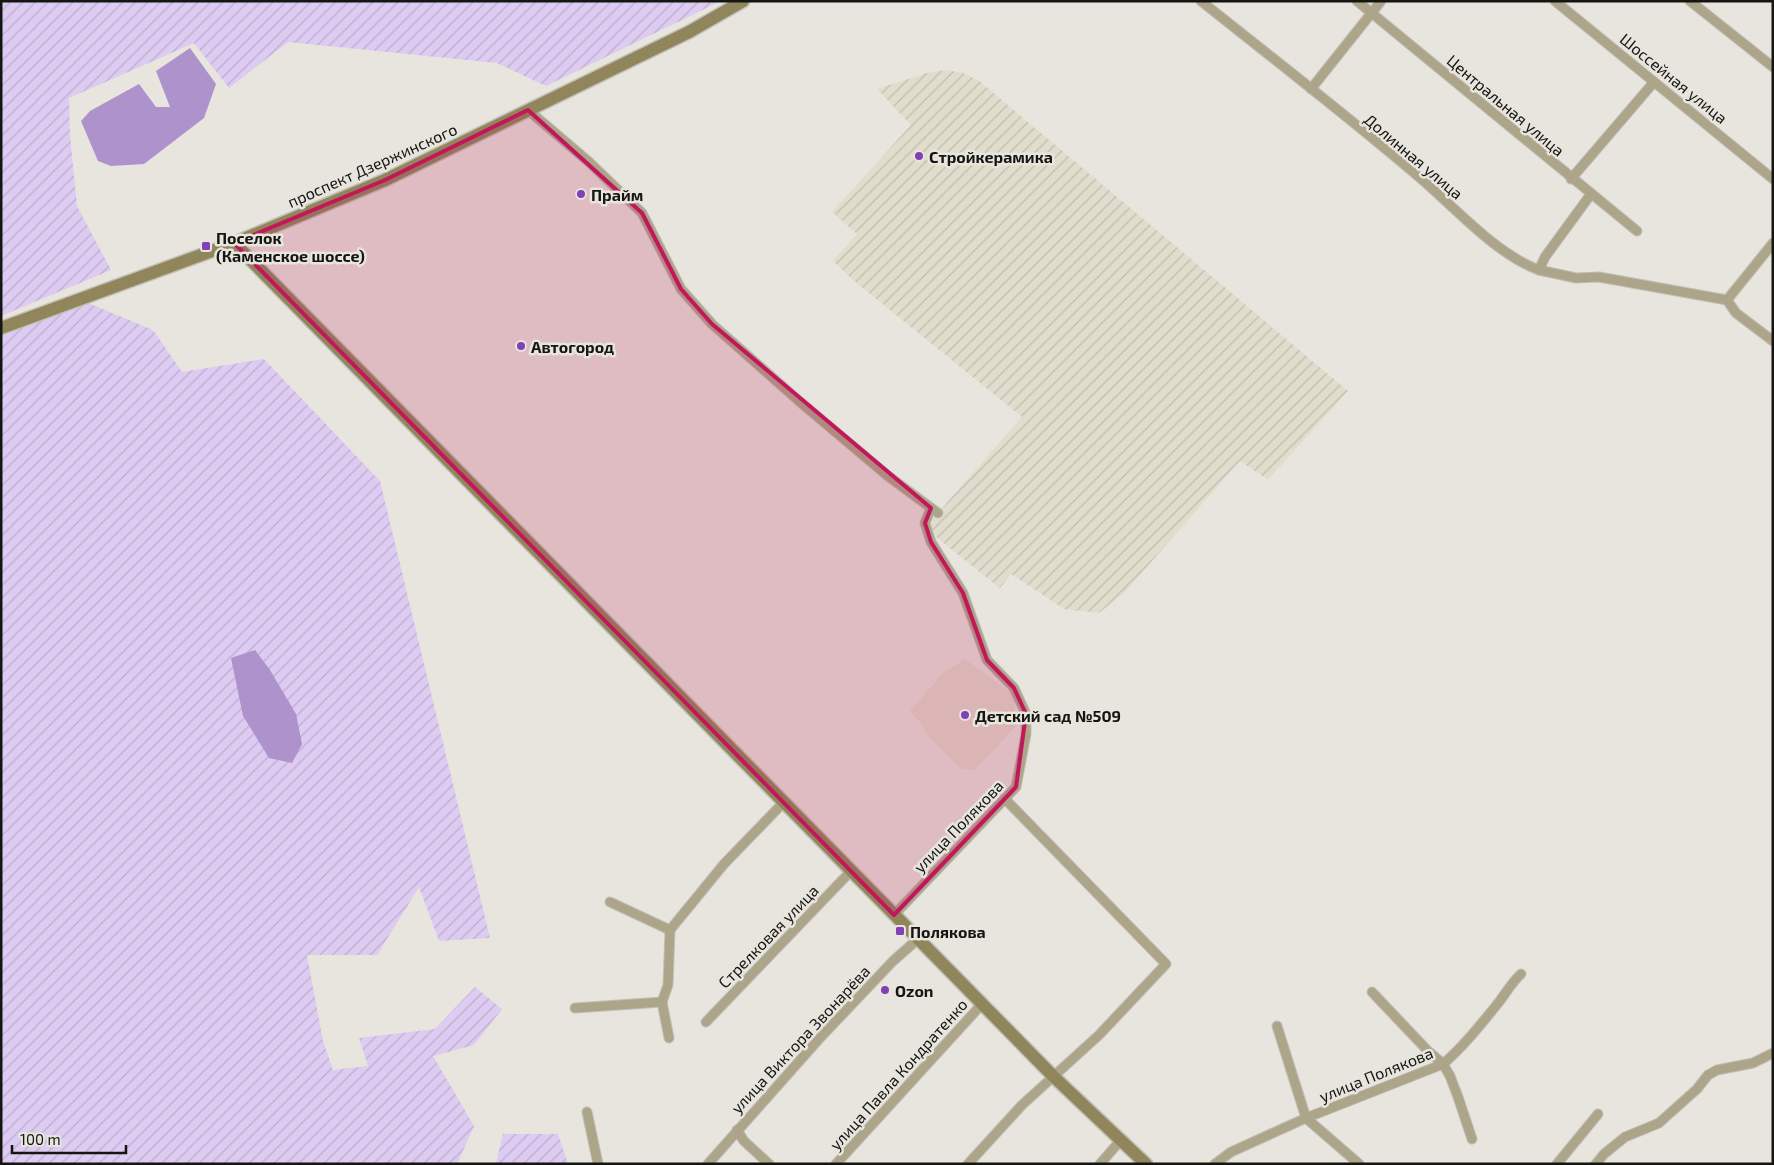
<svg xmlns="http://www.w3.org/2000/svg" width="1774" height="1165" font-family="'Exo 2',sans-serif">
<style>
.built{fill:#e1ddcd}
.industrial{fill:url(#industrial-furrows)}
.garden{fill:url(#garden-furrows)}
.water{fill:#ae92cc}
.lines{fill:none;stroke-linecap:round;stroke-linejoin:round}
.street-casing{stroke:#c1c0b8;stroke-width:11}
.secondary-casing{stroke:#c1c0b8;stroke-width:15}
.street{stroke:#ada589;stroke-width:9}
.secondary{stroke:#91865b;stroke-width:12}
.marked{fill:#c2185b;fill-opacity:0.2;stroke:#c2185b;stroke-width:4;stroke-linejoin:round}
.poi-dot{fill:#8141b5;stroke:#e7e5dd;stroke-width:2}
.labels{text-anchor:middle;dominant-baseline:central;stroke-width:5;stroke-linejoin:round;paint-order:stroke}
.street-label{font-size:16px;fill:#151512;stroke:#e7e5dd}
.poi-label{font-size:16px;font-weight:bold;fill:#151512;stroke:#e7e5dd;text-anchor:start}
</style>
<defs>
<pattern id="industrial-furrows" width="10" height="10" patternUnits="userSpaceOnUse" patternTransform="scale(1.25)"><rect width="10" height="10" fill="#e1ddcd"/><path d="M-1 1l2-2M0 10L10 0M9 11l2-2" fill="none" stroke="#c0bdaf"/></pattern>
<pattern id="garden-furrows" width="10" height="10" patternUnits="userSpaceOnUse" patternTransform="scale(1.25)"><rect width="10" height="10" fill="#ddcbf2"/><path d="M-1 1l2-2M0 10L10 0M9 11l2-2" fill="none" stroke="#bdadce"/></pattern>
</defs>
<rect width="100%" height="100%" fill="#e7e5dd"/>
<polygon class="built" points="965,659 1014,695 1016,726 975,770 961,769 929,737 923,726 910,711 944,672"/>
<polygon class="industrial" points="947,70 963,73 978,80 1348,391 1268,480 1240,461 1124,593 1099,613 1064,609 1011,574 1000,588 937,538 930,522 1022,417 853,280 833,261 857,234 832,212 911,125 877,89 927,73"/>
<g class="garden">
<polygon points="1,1 721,1 546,86 497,63 288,42 229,88 194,43 69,98 70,136 77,206 111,270 1,316"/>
<polygon points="88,303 153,330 182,372 264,359 380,481 490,938 439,941 419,887 377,955 307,955 323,1041 333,1070 368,1066 359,1038 435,1029 475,987 502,1009 474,1045 433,1056 474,1126 457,1164 1,1164 1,332"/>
<polygon points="503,1134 558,1134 568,1164 496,1164"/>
</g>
<g class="water">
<polygon points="190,48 216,84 204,118 144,164 111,166 98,161 81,121 90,111 139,84 156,107 170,107 156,71"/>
<polygon points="255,650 270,670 296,714 302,744 292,763 269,758 243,716 231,658"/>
</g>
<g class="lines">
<defs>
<g id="street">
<path d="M 1201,1 C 1276,61 1353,120 1426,183 C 1459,212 1498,255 1539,270 L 1545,257 L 1591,194"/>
<polyline points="1357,1 1637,231"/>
<polyline points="1555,1 1773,179"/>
<polyline points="1690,1 1773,67"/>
<polyline points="1311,89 1381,1"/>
<polyline points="528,110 589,162 642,213 681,289 712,324 799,401 888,476 938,513"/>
<polyline points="1571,179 1654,82"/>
<polyline points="1539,270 1576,278 1599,277 1727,300 1773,243"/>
<polyline points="1727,300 1736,313 1773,341"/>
<polyline points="610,902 670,930"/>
<polyline points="894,915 1016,787 1026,734 1026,714 1014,688 987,660 963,593 931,542 925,523 931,508"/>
<polyline points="1372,992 1428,1051 1443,1064 1450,1076 1458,1097 1472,1139"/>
<polyline points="662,1002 668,985 670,930 724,864 784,802"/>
<polyline points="662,1002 669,1038"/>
<polyline points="575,1008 662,1002"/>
<polyline points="706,1022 851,871"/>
<polyline points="1277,1026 1306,1118 1359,1164"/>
<polyline points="587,1112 598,1164"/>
<polyline points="737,1130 744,1141 769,1164"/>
<polyline points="708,1164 819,1039 893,961 918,939"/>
<polyline points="836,1164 982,1004"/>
<polyline points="968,1164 1022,1105 1099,1035 1166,964 1005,799"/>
<polyline points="1100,1164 1120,1141"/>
<path d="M 1215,1164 L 1231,1152 L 1306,1118 L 1443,1064 C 1464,1046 1482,1023 1499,1002 C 1506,993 1512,982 1521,974"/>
<polyline points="1557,1164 1598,1114"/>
<polyline points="1596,1164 1604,1154 1625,1137 1659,1123 1697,1089 1708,1075 1717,1070 1753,1063 1773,1053"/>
</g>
<g id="secondary">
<polyline points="234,243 1054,1077 1146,1164"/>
<polyline points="1,328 234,243 385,180 689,32 743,1"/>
</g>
</defs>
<use href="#street" class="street-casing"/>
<use href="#secondary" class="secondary-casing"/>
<use href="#street" class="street"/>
<use href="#secondary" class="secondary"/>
</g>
<path class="marked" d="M 528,110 L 642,213 L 681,289 L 712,324 L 931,508 L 925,523 L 931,542 L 963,593 L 987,660 L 1014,688 L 1026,714 L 1016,787 L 894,915 L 234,243 L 385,180 Z"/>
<g class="poi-dot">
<circle cx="919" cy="156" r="5"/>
<circle cx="581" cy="194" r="5"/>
<rect x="201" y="241" width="10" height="10" rx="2.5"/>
<circle cx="521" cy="346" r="5"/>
<circle cx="965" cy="715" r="5"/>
<rect x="895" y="926" width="10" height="10" rx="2.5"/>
<circle cx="885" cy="990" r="5"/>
</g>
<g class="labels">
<g class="street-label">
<text transform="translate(1674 78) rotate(39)">Шоссейная улица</text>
<text transform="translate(1506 105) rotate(40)">Центральная улица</text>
<text transform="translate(1414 156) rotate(40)">Долинная улица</text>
<text transform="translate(372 165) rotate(-24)">проспект Дзержинского</text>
<text transform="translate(958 826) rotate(-46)">улица Полякова</text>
<text transform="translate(768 936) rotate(-46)">Стрелковая улица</text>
<text transform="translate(800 1039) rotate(-47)">улица Виктора Звонарёва</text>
<text transform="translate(898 1074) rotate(-48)">улица Павла Кондратенко</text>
<text transform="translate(1376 1074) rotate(-22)">улица Полякова</text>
</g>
<g class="poi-label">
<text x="929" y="156">Стройкерамика</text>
<text x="591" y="194">Прайм</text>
<text x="216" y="237">Поселок<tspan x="216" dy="18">(Каменское шоссе)</tspan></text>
<text x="531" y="346">Автогород</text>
<text x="975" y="715">Детский сад №509</text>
<text x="910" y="931">Полякова</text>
<text x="895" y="990">Ozon</text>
</g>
</g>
<rect width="1774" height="1165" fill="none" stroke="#151512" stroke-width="5"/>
<path d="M12 1145v8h114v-8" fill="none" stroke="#151512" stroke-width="2.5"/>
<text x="20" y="1145" font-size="15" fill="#151512" stroke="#e7e5dd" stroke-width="4" paint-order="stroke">100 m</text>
</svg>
